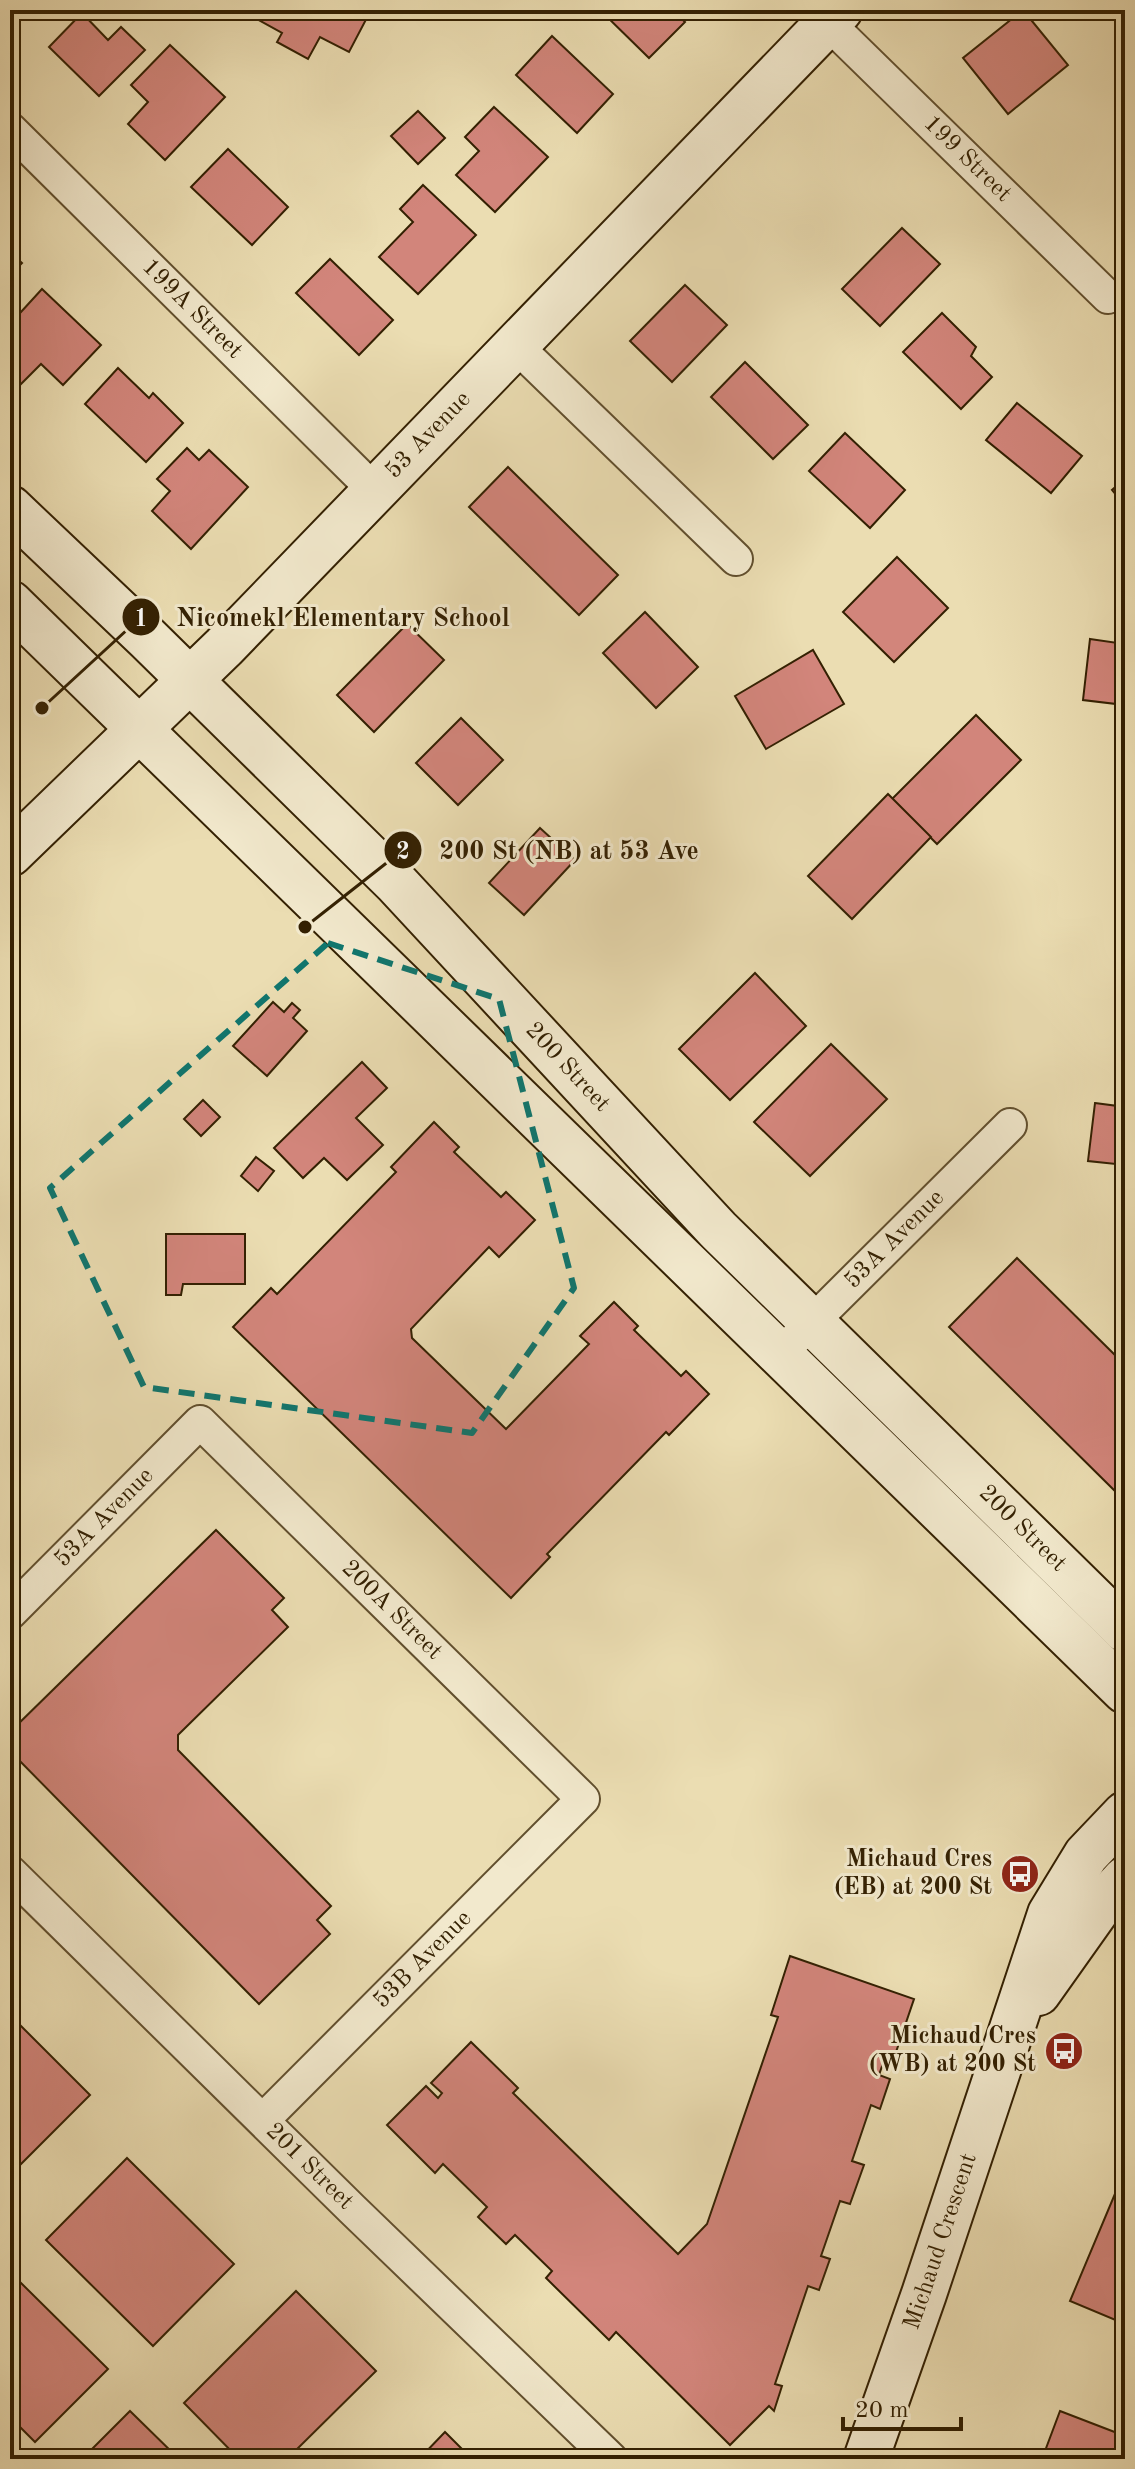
<svg xmlns="http://www.w3.org/2000/svg" width="1135" height="2469" font-family="'Old Standard TT',serif">
<style>
.building{fill:#d2857b;stroke:#332002;stroke-width:2}
.lines{fill:none;stroke-linecap:round;stroke-linejoin:round}
.street-casing{stroke:#614f2e;stroke-width:36}
.secondary-casing{stroke:#332002;stroke-width:48}
.street{stroke:#f2e9cd;stroke-width:32}
.secondary{stroke:#f2e9cd;stroke-width:44}
.marked{fill:none;stroke:#0f766e;stroke-width:6;stroke-dasharray:16 10;stroke-linejoin:round}
.labels{text-anchor:middle;dominant-baseline:central;stroke-width:6;stroke-linejoin:round;paint-order:stroke}
.street-label{font-size:24px;fill:#332002;stroke:#f2e9cd}
.poi-label{font-size:24px;font-weight:bold;fill:#332002;stroke:#f2e9cd;text-anchor:end}
.leader{fill:none;stroke:#332002;stroke-width:3}
.callout-dot{fill:#332002;stroke:#f2e9cd;stroke-width:3}
.mark-label{font-size:24px;text-anchor:middle;font-weight:bold;fill:#fff}
.callout-label{font-size:26px;text-anchor:middle;font-weight:bold;fill:#332002;stroke:#f2e9cd;stroke-width:6;stroke-linejoin:round;paint-order:stroke}
</style>
<rect width="100%" height="100%" fill="#ebddb2"/>
<filter id="stains"><feTurbulence type="fractalNoise" baseFrequency=".0025" numOctaves="4"/><feColorMatrix values="0 0 0 0 .2 0 0 0 0 .09 0 0 0 0 .02 0 0 0 .5 -.17"/></filter>
<radialGradient id="worn" r=".72"><stop offset=".6" stop-color="#630" stop-opacity="0"/><stop offset="1" stop-color="#630" stop-opacity=".3"/></radialGradient>
<g class="building">
<polygon points="262,10 371,10 349,52 320,37 308,59 277,42 282,33 257,19"/>
<polygon points="600,10 673,10 685,22 649,58"/>
<polygon points="1023,10 1068,65 1008,114 963,58"/>
<polygon points="82,13 108,40 121,27 145,50 99,96 49,47"/>
<polygon points="552,36 613,94 577,133 516,75"/>
<polygon points="170,45 225,97 165,160 128,124 148,102 131,85"/>
<polygon points="494,107 548,157 495,212 456,175 479,151 465,137"/>
<polygon points="418,111 445,138 418,164 391,136"/>
<polygon points="228,149 288,207 252,245 191,187"/>
<polygon points="423,185 476,235 418,294 379,257 413,222 400,209"/>
<polygon points="902,228 940,264 880,326 842,289"/>
<polygon points="10,252 22,263 10,275"/>
<polygon points="330,259 393,320 359,355 296,293"/>
<polygon points="685,285 727,325 672,382 630,341"/>
<polygon points="42,289 101,345 63,385 41,364 17,388 10,381 10,324"/>
<polygon points="942,313 976,347 971,356 992,377 961,409 903,352"/>
<polygon points="745,362 808,425 773,459 711,397"/>
<polygon points="118,368 149,398 153,393 183,423 146,462 85,404"/>
<polygon points="1017,403 1082,456 1051,493 986,440"/>
<polygon points="845,433 905,490 870,528 809,471"/>
<polygon points="187,448 199,460 209,450 248,487 191,549 152,511 170,491 157,479"/>
<polygon points="508,467 618,575 579,615 469,507"/>
<polygon points="1125,479 1125,506 1112,490"/>
<polygon points="897,557 948,608 894,662 843,612"/>
<polygon points="645,612 698,667 656,708 603,653"/>
<polygon points="407,624 444,660 374,732 337,695"/>
<polygon points="1090,639 1125,644 1125,705 1083,700"/>
<polygon points="813,650 844,704 766,749 735,696"/>
<polygon points="976,715 1021,760 937,844 892,799"/>
<polygon points="461,718 503,760 458,805 416,763"/>
<polygon points="888,794 931,837 852,919 808,876"/>
<polygon points="540,828 575,860 524,915 489,883"/>
<polygon points="755,973 806,1026 730,1100 679,1049"/>
<polygon points="273,1002 284,1012 292,1003 300,1010 293,1018 307,1031 267,1076 233,1046"/>
<polygon points="831,1044 887,1099 810,1176 754,1122"/>
<polygon points="362,1062 387,1088 356,1118 383,1145 347,1180 324,1158 303,1178 274,1148"/>
<polygon points="203,1100 220,1117 201,1136 184,1119"/>
<polygon points="1095,1103 1125,1107 1125,1165 1088,1161"/>
<polygon points="434,1122 459,1147 454,1152 501,1197 506,1192 535,1220 499,1257 489,1247 411,1329 412,1338 506,1429 589,1344 580,1336 614,1302 638,1326 634,1330 681,1376 686,1371 709,1394 669,1435 666,1432 547,1554 550,1557 511,1598 233,1327 271,1288 277,1294 396,1172 391,1167"/>
<polygon points="256,1157 274,1171 258,1191 241,1176"/>
<polygon points="166,1234 245,1234 245,1284 183,1284 181,1295 166,1295"/>
<polygon points="1017,1258 1125,1365 1125,1489 1119,1495 949,1327"/>
<polygon points="216,1530 284,1598 272,1610 288,1627 178,1735 178,1750 331,1906 317,1920 330,1934 259,2004 10,1751 10,1732"/>
<polygon points="790,1956 914,1999 895,2055 887,2052 879,2075 890,2079 880,2109 871,2105 852,2161 864,2165 850,2204 840,2201 821,2256 830,2259 819,2290 808,2286 775,2384 782,2386 774,2411 769,2406 730,2445 616,2332 609,2340 546,2278 552,2271 515,2235 506,2244 478,2217 487,2207 443,2164 435,2173 387,2125 426,2086 438,2098 442,2093 431,2083 471,2042 518,2088 513,2093 678,2254 707,2224 778,2017 771,2015"/>
<polygon points="19,2024 90,2095 10,2175 10,2033"/>
<polygon points="127,2158 234,2264 153,2346 46,2240"/>
<polygon points="1125,2170 1125,2324 1070,2301"/>
<polygon points="19,2281 108,2369 35,2442 10,2417 10,2289"/>
<polygon points="296,2291 376,2371 287,2459 239,2459 184,2403"/>
<polygon points="130,2411 179,2459 82,2459"/>
<polygon points="1060,2411 1125,2436 1125,2459 1042,2459"/>
<polygon points="445,2432 472,2459 419,2459"/>
</g>
<g class="lines">
<defs>
<g id="street">
<path id="s1" d="M 827,22 L 1108,297"/>
<path id="s2" d="M 10,129 L 375,491"/>
<polyline points="515,345 736,559"/>
<path id="s3" d="M 797,1337 L 1010,1125"/>
<path id="s4" d="M 10,1613 L 200,1422 L 583,1799 L 263,2120"/>
<path id="s5" d="M 10,1872 L 352,2209 L 611,2459"/>
</g>
<g id="secondary">
<path id="s6" d="M 10,508 L 147,638 L 396,883 L 718,1230 L 1125,1630"/>
<polyline points="10,603 1125,1691"/>
<path id="s7" d="M 10,854 L 224,647 L 840,10"/>
<polyline points="1038,1993 1099,1907 1125,1879"/>
<path id="s8" d="M 866,2459 L 924,2294 L 1050,1914 L 1086,1855 L 1125,1814"/>
</g>
</defs>
<use href="#street" class="street-casing"/>
<use href="#secondary" class="secondary-casing"/>
<use href="#street" class="street"/>
<use href="#secondary" class="secondary"/>
</g>
<path class="marked" d="M 328,943 L 499,999 L 574,1288 L 472,1433 L 144,1387 L 50,1188 Z"/>
<defs>
<symbol id="bus-disc" viewBox="-11 -11 22 22"><circle r="9.5" fill="#8f2418" stroke="#f2e9cd"/><path d="M-5-6H5V4H4V6H2V4H-2V6H-4V4H-5ZM-3.5-4V0h7V-4ZM-3.5 1.2v1.5H-2V1.2ZM2 1.2v1.5H3.5V1.2Z" fill="#fff"/></symbol>
</defs>
<g fill-rule="evenodd">
<use href="#bus-disc" x="998" y="1852" width="44" height="44"/>
<use href="#bus-disc" x="1042" y="2029" width="44" height="44"/>
</g>
<g class="labels">
<g class="street-label">
<text stroke="none"><textPath href="#s1" startOffset="196">199 Street</textPath></text>
<text stroke="none"><textPath href="#s2" startOffset="256">199A Street</textPath></text>
<text stroke="none"><textPath href="#s7" startOffset="592">53 Avenue</textPath></text>
<text stroke="none"><textPath href="#s6" startOffset="790">200 Street</textPath></text>
<text stroke="none"><textPath href="#s3" startOffset="138">53A Avenue</textPath></text>
<text stroke="none"><textPath href="#s4" startOffset="134">53A Avenue</textPath></text>
<text stroke="none"><textPath href="#s6" startOffset="1438">200 Street</textPath></text>
<text stroke="none"><textPath href="#s4" startOffset="538">200A Street</textPath></text>
<text transform="translate(423 1960) rotate(-45)">53B Avenue</text>
<text stroke="none"><textPath href="#s5" startOffset="420">201 Street</textPath></text>
<text stroke="none"><textPath href="#s8" startOffset="230">Michaud Crescent</textPath></text>
</g>
<g class="poi-label">
<text x="992" y="1860">Michaud Cres<tspan x="992" dy="28">(EB) at 200 St</tspan></text>
<text x="1036" y="2037">Michaud Cres<tspan x="1036" dy="28">(WB) at 200 St</tspan></text>
</g>
</g>
<path class="leader" d="M42 708L141 617M305 927L403 850"/>
<g class="callout-dot">
<circle cx="42" cy="708" r="8"/>
<circle cx="305" cy="927" r="8"/>
<circle cx="141" cy="617" r="20"/>
<circle cx="403" cy="850" r="20"/>
</g>
<g class="mark-label">
<text x="141" y="626">1</text>
<text x="403" y="859">2</text>
</g>
<g class="callout-label">
<text x="343" y="626">Nicomekl Elementary School</text>
<text x="569" y="859">200 St (NB) at 53 Ave</text>
</g>
<rect width="1135" height="2469" fill="none" stroke="#ebddb2" stroke-width="40"/>
<rect x="12" y="12" width="1111" height="2445" fill="none" stroke="#332002" stroke-width="4"/>
<rect x="20" y="20" width="1095" height="2429" fill="none" stroke="#332002" stroke-width="2"/>
<path d="M843 2417v12h118v-12" fill="none" stroke="#332002" stroke-width="4"/>
<text x="855" y="2417" font-size="24" fill="#332002" stroke="#f2e9cd" stroke-width="6" paint-order="stroke">20 m</text>
<rect width="100%" height="100%" filter="url(#stains)"/>
<rect width="100%" height="100%" fill="url(#worn)"/>
</svg>
